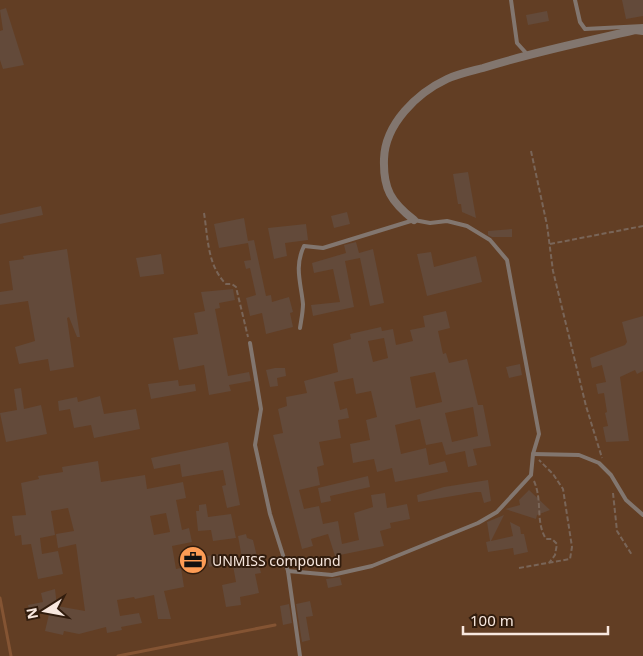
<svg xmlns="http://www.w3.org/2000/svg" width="643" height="656" font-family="'Noto Sans',sans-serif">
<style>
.green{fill:#623e24}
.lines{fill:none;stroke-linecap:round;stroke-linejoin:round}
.stream{stroke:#845433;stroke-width:3}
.building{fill:#634a3a;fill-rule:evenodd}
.path{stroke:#796558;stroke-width:2;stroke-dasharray:5 2.5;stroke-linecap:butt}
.service{stroke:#82766f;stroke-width:4}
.minor{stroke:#82766f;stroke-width:8}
.labels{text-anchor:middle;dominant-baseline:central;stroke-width:4;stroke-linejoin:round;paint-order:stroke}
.poi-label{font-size:14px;fill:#f8e8df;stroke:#311c0d;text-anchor:start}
</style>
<rect width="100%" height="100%" fill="#3b2516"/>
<rect class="green" x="0" y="0" width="643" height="656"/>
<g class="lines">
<g class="stream">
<polyline points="0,598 11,656"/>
<polyline points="118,656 275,625"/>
</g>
</g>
<g class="building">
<polygon points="622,0 643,0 643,16 626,19"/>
<polygon points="6,8 24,65 3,69 0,60 0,31 3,30 0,10"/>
<polygon points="547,11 549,21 528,25 526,15"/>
<polygon points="468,172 476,218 462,212 461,204 458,204 453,174"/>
<polygon points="41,206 43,215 0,224 0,215"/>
<polygon points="347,212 350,224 334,228 331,216"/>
<polygon points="244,218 248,241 254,240 266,296 271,295 272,302 289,297 293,312 290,313 293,327 266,334 262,313 250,316 246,298 256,295 250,268 246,269 244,261 251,260 248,243 219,248 214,224"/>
<polygon points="306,224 308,240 285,243 287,256 274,259 268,228"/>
<polygon points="512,229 512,237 492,237 488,235 488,231"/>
<polygon points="356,242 359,253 373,249 384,303 370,306 360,258 345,261 354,307 313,316 311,305 340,302 333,269 314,273 312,263 346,253 344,245"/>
<polygon points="67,249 80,337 77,337 69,317 67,318 74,367 50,371 48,359 19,364 15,347 35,341 28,301 0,305 0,292 13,290 9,261 24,259 23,256"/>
<polygon points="431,252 434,267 476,256 482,282 427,296 417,254"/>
<polygon points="161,254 164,274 140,277 136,258"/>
<polygon points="233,289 235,300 219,303 220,308 215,309 228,376 249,372 251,381 229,385 231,391 209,395 204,365 179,370 173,338 198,334 194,313 205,311 201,292"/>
<path d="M 446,311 L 450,328 L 438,331 L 443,354 L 446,353 L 449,363 L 467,359 L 478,405 L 483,405 L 491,446 L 473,449 L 477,465 L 468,467 L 465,451 L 446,455 L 442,442 L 426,445 L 420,419 L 395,425 L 401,454 L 426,448 L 429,465 L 445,461 L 448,472 L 395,482 L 392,468 L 377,472 L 374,459 L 353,463 L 350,444 L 370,440 L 366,420 L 377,417 L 371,391 L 356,394 L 353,378 L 334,382 L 340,410 L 347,408 L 349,418 L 338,420 L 341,438 L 319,442 L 324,465 L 317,467 L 320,485 L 299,490 L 304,509 L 319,506 L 323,524 L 338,521 L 342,544 L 359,540 L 354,513 L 373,507 L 371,495 L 385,493 L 387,508 L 407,504 L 410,519 L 390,523 L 391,528 L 380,531 L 384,546 L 335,556 L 328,534 L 311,539 L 313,546 L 302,549 L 273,435 L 283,433 L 278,409 L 287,406 L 286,397 L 307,393 L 304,381 L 338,372 L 333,344 L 351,339 L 350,334 L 381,327 L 382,331 L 393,329 L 396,345 L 413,341 L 410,330 L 425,327 L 423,316 ZM 384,338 L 388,358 L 373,362 L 368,341 ZM 435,372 L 442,402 L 416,408 L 410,377 ZM 473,407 L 478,436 L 452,442 L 445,413 Z"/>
<polygon points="643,316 643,371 637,374 635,370 620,377 629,441 606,442 603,427 608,426 605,413 607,412 604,393 598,394 596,384 606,382 602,365 592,368 590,358 625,345 627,342 622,322"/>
<polygon points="520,364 522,375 509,378 506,367"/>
<polygon points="275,368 285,368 286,376 277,378 278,386 270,387 266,370"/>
<polygon points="178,380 179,386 195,384 196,391 151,399 148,384"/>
<polygon points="21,388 24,409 41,405 47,434 6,442 0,413 17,410 14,389"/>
<polygon points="100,396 104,414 136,409 140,429 94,438 91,425 74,428 70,409 59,411 58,401 77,397 78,402"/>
<polygon points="228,442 240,505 227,508 222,486 226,485 223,470 182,477 180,464 154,469 151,458"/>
<path d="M 98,461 L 101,482 L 145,475 L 147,489 L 183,482 L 186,498 L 176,500 L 182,530 L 189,528 L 192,542 L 172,546 L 176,569 L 181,568 L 184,587 L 164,591 L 171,619 L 158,619 L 154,595 L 135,599 L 134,597 L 117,600 L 120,616 L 139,613 L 142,623 L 121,627 L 122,630 L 107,633 L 106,627 L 79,634 L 64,631 L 63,635 L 45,631 L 50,610 L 30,613 L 28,605 L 43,602 L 41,593 L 55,589 L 57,606 L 85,611 L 76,544 L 58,548 L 56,534 L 74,531 L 68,508 L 51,511 L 55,535 L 40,538 L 42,554 L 58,551 L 63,574 L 38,579 L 31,544 L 22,545 L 21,535 L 15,536 L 12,516 L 26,515 L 21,483 L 39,479 L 38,476 L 63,472 L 62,467 ZM 166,513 L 170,532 L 154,535 L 150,516 Z"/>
<polygon points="368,476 370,487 330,496 331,501 321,503 318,488"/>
<polygon points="488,480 491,501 484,503 481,492 476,492 418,502 417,495 444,487"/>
<polygon points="529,490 550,510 537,515 536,519 505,509 520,505 519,500"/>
<polygon points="206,504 208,517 231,514 236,538 213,541 211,530 198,531 196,511 199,511 199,505"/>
<polygon points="504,515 491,541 513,536 510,522 520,527 521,534 524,534 528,552 514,555 513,548 488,552 486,542 490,541 487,522"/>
<polygon points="246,534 247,538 253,540 261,573 255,574 259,593 240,597 241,605 226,607 222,585 236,582 232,560 242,558 238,536"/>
<polygon points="220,554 222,565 209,567 207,556"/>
<polygon points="340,577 342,585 328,588 326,579"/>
<polygon points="310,601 313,616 306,617 310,640 302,642 296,604"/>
<polygon points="289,604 292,623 283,625 280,606"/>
</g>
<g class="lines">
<g class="path">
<polyline points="531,151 547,225 553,271 586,406 602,458"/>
<path d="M 204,213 C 208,237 207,265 226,284 L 232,284 L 236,287 L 248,337"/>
<polyline points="550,244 643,226"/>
<path d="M 534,481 C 543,502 535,521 546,539 L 552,539 L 557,544 L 555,555 L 549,563"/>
<polyline points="613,493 617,531 632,555"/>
<polyline points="519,568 570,559 572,547 563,489 553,474 539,460"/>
</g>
<g class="service">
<polyline points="511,0 517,43 527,54"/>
<polyline points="575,0 580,22 585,29 643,26"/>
<polyline points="250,343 261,409 255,445 270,514 288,571 300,656"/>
<polyline points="533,454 579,455 599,463 611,475 626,500 643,515"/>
<path d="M 288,571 L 332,575 L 372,566 L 478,523 L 497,512 L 531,475 L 533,454 L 539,434 L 507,260 L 490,240 L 467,226 L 447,221 L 430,223 L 414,220 L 323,248 L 304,246 C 294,267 301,283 303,304 C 303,312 301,321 300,328"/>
</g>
<path class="minor" d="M 414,220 C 391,202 383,189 384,159 C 385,124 417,93 447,79 C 458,74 472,71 483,68 C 533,52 584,42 635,30 L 643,31"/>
</g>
<defs>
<symbol id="office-disc" viewBox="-11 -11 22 22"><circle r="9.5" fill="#fd9c55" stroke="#311c0d"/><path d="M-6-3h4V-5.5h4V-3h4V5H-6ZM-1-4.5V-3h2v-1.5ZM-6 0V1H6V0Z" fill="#111"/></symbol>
</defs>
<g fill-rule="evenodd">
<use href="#office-disc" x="177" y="544" width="32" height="32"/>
</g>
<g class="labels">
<g class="poi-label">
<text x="212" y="560">UNMISS compound</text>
</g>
</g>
<g transform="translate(45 611) rotate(259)" stroke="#311c0d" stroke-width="4" paint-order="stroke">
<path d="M0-4L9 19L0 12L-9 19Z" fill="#f8e8df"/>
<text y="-8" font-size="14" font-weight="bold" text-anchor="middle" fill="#f8e8df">N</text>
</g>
<path d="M463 626v8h145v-8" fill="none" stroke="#f8e8df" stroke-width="2.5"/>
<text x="470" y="626" font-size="15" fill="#f8e8df" stroke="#311c0d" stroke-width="4" paint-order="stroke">100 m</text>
</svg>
